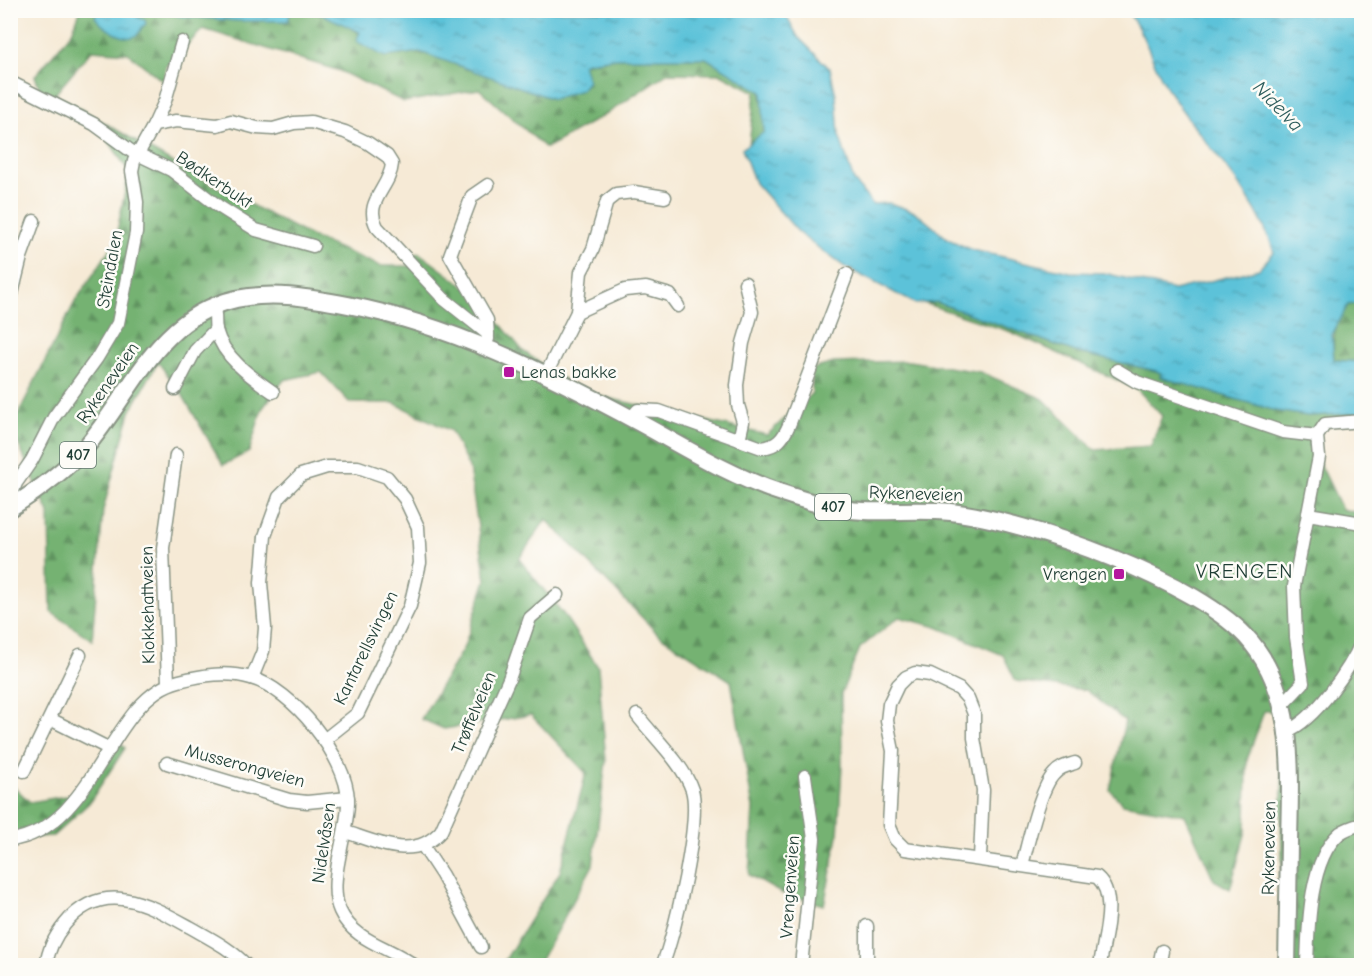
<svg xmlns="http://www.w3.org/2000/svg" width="1372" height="976" font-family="'Comic Neue',sans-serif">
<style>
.forest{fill:url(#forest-firs);stroke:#4a7853;stroke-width:1.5}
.water{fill:url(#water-ripples);stroke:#3e8086;stroke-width:1.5}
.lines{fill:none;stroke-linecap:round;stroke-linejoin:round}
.minor-casing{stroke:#8a9485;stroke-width:15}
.major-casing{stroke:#8a9485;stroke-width:20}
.minor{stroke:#fff;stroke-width:12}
.major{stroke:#fff;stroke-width:16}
.poi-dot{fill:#b5179e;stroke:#fdfcf7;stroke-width:2}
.labels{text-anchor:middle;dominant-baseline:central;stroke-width:5;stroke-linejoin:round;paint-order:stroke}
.shield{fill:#fdfcf7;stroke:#62766e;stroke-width:1.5}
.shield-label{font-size:16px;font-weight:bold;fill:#1f3d34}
.street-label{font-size:18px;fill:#1f3d34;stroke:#fdfcf7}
.poi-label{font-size:18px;fill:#1f3d34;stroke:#fdfcf7;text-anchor:start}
.water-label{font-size:20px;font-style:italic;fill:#2e5e5d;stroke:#fdfcf7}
.neighbourhood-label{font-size:20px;letter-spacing:1.5px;fill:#1f3d34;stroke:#fdfcf7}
</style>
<defs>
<pattern id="forest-firs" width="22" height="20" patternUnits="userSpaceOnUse" patternTransform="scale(1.5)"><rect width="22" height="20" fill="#74b272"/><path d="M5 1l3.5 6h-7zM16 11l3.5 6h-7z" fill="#5f925e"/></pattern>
<pattern id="water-ripples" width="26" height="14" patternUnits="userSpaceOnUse" patternTransform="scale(1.5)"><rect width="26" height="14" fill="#5cc2d9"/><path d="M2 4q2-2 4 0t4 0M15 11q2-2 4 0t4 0" fill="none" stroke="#4b9fb1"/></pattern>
</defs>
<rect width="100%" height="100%" fill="#fdfcf7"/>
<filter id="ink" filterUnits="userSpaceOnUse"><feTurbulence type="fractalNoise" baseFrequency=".0167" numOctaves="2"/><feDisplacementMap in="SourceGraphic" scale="12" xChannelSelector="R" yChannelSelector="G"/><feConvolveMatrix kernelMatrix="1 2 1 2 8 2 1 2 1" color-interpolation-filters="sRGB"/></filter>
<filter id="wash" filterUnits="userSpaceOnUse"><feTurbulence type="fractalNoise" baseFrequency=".008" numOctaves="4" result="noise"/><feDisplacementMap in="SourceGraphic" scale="24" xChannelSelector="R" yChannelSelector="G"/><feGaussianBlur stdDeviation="1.35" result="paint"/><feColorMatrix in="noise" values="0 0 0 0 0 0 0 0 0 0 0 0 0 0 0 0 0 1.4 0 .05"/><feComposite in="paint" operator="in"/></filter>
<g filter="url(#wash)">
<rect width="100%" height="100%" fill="#f6ead6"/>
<g class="forest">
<path d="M 80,11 L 98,11 L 95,17 L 141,20 L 136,17 L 145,13 L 287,21 L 291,11 C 333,11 357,27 385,57 L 420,52 L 553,99 L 583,64 L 616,58 L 706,58 L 760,88 L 766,124 L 762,135 L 749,145 L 755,92 L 721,74 L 667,73 L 608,113 L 546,148 L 479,89 L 404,102 L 340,71 L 203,29 L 166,66 L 164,82 L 128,53 L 92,50 L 55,94 L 190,173 L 314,238 L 380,266 L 411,266 L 409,256 L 419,253 L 476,295 L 523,351 L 582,392 L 767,435 L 812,393 L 812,369 L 834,363 L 909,361 L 980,372 L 1043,399 L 1095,450 L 1151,446 L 1162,416 L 1137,389 L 1011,332 L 926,304 L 936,302 L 1079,353 L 1156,371 L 1161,373 L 1160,377 L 1276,411 L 1308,416 L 1361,413 L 1361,421 L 1323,427 L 1311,445 L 1342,509 L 1361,514 L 1361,965 L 1285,965 L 1281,816 L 1285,711 L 1264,711 L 1247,760 L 1246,831 L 1230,889 L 1214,880 L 1185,815 L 1123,804 L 1110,790 L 1125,721 L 1086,690 L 1016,681 L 1003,655 L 937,627 L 899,617 L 860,648 L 841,694 L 842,765 L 838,836 L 824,905 L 781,893 L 749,875 L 753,808 L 731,681 L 659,635 L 546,519 L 519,559 L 564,615 L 598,667 L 606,761 L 593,865 L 538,965 L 502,965 L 560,872 L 586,773 L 531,715 L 444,729 L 421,719 L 464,647 L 486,580 L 469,468 L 451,431 L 394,403 L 350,403 L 321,372 L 284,380 L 262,409 L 249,452 L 223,465 L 182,394 L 158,362 L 130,412 L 103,510 L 92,640 L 51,612 L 49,513 L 11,428 L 75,302 L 115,242 L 129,172 L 105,135 L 43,99 L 35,76 L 72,32 Z"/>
<path d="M 1361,303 L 1361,362 L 1334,360 C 1332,335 1334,326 1348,305 Z"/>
<polygon points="116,739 125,748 89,803 53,836 11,838 11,784 30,802 79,794"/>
</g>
<g class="water">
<path d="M 98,11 L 291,10 L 291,11 L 288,21 L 237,21 L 178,16 C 168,10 147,11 137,17 L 145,20 L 146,24 C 140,27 142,31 137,35 C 126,44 101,26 95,17 Z"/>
<path d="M 315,11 L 784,11 L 798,37 L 830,69 L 836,95 L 839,135 L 854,181 L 872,204 L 889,203 L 915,212 L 948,239 L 972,250 L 1070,272 L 1104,273 L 1174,290 L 1259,269 L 1274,252 C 1255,190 1203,145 1169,91 C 1153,66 1146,35 1127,11 L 1361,11 L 1361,303 L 1348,305 L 1332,335 L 1334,360 L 1361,362 L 1361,413 L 1308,416 L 1276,411 L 1160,377 L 1161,373 L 1156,371 L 1079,353 L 936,302 L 916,304 L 845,267 L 801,235 L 755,183 L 742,149 L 764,132 L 762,92 L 706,58 L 616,58 L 587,62 L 583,64 L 588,81 L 581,90 L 553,99 L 420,52 L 385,57 L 356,41 L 360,32 Z"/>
</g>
</g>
<g filter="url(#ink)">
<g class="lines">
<defs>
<g id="minor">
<polyline points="10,82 94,124 131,151 171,170 218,206 256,230 313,246"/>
<polyline points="154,125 165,101 182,42"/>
<polyline points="488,185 472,196 450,255 487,320 488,339"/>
<polyline points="10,302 21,257 34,221"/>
<path d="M 213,307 C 217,315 214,321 216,330 C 223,357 251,377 273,392"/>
<polyline points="577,312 581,272 593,249 607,201 616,194 634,192 665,197"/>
<polyline points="1117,370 1137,382 1283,432 1317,436"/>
<polyline points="546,374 577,312 625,290 646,288 670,295 678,306"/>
<polyline points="175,389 195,351 216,329"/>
<path d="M 631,418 L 638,410 L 659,411 L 762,448 C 777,446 783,439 789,425 L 847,274"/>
<polyline points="739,440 743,422 738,405 737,385 743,343 752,312 745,283"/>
<path d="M 12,507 L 11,496 L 16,483 L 32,460 L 54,417 L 97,358 L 118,323 L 136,233 L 137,202 L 132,171 L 134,161 L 154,125 L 176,121 L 217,125 L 231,121 L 257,128 L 273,129 L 294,123 L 311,122 L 345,132 L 368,143 L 387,156 L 392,164 C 390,188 363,202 377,227 L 444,299 L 488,334"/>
<polyline points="1308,514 1362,523"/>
<polyline points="252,678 263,651 265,628 261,583 265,536 279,497 301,475 327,467 358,467 387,477 405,499 418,527 420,563 410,606 358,713 324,740"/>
<polyline points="168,683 163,548 176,455"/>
<polyline points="1282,705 1303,683 1296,637 1294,586 1319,457 1317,436 1325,424 1362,421"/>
<path d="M 637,715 C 653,736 684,765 692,790 C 701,820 675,935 662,966"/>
<polyline points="50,719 110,749"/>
<path d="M 1287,731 C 1315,720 1350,669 1362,641"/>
<polyline points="167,763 289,800 307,802 348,798"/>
<polyline points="24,771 80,655"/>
<path d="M 346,832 C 379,843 415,861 441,831 L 509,679 L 530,618 L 557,595"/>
<path d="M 10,840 C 96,829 109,698 179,681 C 203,675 227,671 251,678 C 292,689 347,757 348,800 C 349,834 326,881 340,911 C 354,942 391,947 415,966"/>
<polyline points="423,846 442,875 481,947"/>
<path d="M 980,858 L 983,790 L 974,738 L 974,714 L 968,699 L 959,689 L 930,675 L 915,673 L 906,677 L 898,685 L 889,704 L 887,721 L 893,751 L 889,825 L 895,839 L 905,849 L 1097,877 C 1119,896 1103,939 1100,966"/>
<path d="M 1022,865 C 1028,844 1040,788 1054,774 C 1060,767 1066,766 1075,763"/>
<polyline points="867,926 867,966"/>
<path d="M 46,966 C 48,950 55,936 65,924 C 103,878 148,904 190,927 C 211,939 230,948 247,966"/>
<polyline points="801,966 814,839 805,776"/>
<polyline points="1159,966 1162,951"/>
<path d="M 1307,966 C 1308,929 1309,859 1340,833 C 1346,829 1355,826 1362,824"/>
</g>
<path id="major" d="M 10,508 C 37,491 64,472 85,448 C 132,393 157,317 236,299 C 274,291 311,298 348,305 C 451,325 547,373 638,422 C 684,447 730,476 779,492 C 806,501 835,510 864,511 C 893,512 922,509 951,512 C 1029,521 1200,581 1251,642 C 1297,698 1290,776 1289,843 C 1288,884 1288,925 1287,966"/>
</defs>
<use href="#minor" class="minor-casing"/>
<use href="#major" class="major-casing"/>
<use href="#minor" class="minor"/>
<use href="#major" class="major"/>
</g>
</g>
<g class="poi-dot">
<rect x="503" y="366" width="12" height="12" rx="3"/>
<rect x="1113" y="568" width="12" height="12" rx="3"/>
</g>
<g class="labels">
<g class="shield">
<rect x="60" y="442" width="36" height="26" rx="4.5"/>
<rect x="815" y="494" width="36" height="26" rx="4.5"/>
</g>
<g class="shield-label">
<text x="78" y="455">407</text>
<text x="833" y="507">407</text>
</g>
<g class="street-label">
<text transform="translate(214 180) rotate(34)">Bødkerbukt</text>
<text transform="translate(110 269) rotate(-80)">Steindalen</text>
<text transform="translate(108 383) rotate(-55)">Rykeneveien</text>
<text transform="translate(916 494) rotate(2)">Rykeneveien</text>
<text transform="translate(148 605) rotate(-91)">Klokkehattveien</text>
<text transform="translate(366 648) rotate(-64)">Kantarellsvingen</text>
<text transform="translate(474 713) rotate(-67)">Trøffelveien</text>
<text transform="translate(245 766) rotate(15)">Musserongveien</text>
<text transform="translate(324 843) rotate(-82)">Nidelvåsen</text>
<text transform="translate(1269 848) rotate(-89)">Rykeneveien</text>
<text transform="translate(790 887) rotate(-86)">Vrengenveien</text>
</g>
<g class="poi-label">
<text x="521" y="372">Lenas bakke</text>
<text x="1107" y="574" text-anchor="end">Vrengen</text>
</g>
<g class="water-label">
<text transform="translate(1278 106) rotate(46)">Nidelva</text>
</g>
<g class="neighbourhood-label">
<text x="1245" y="571">VRENGEN</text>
</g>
</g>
<rect width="1372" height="976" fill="none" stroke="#fdfcf7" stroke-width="36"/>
</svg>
